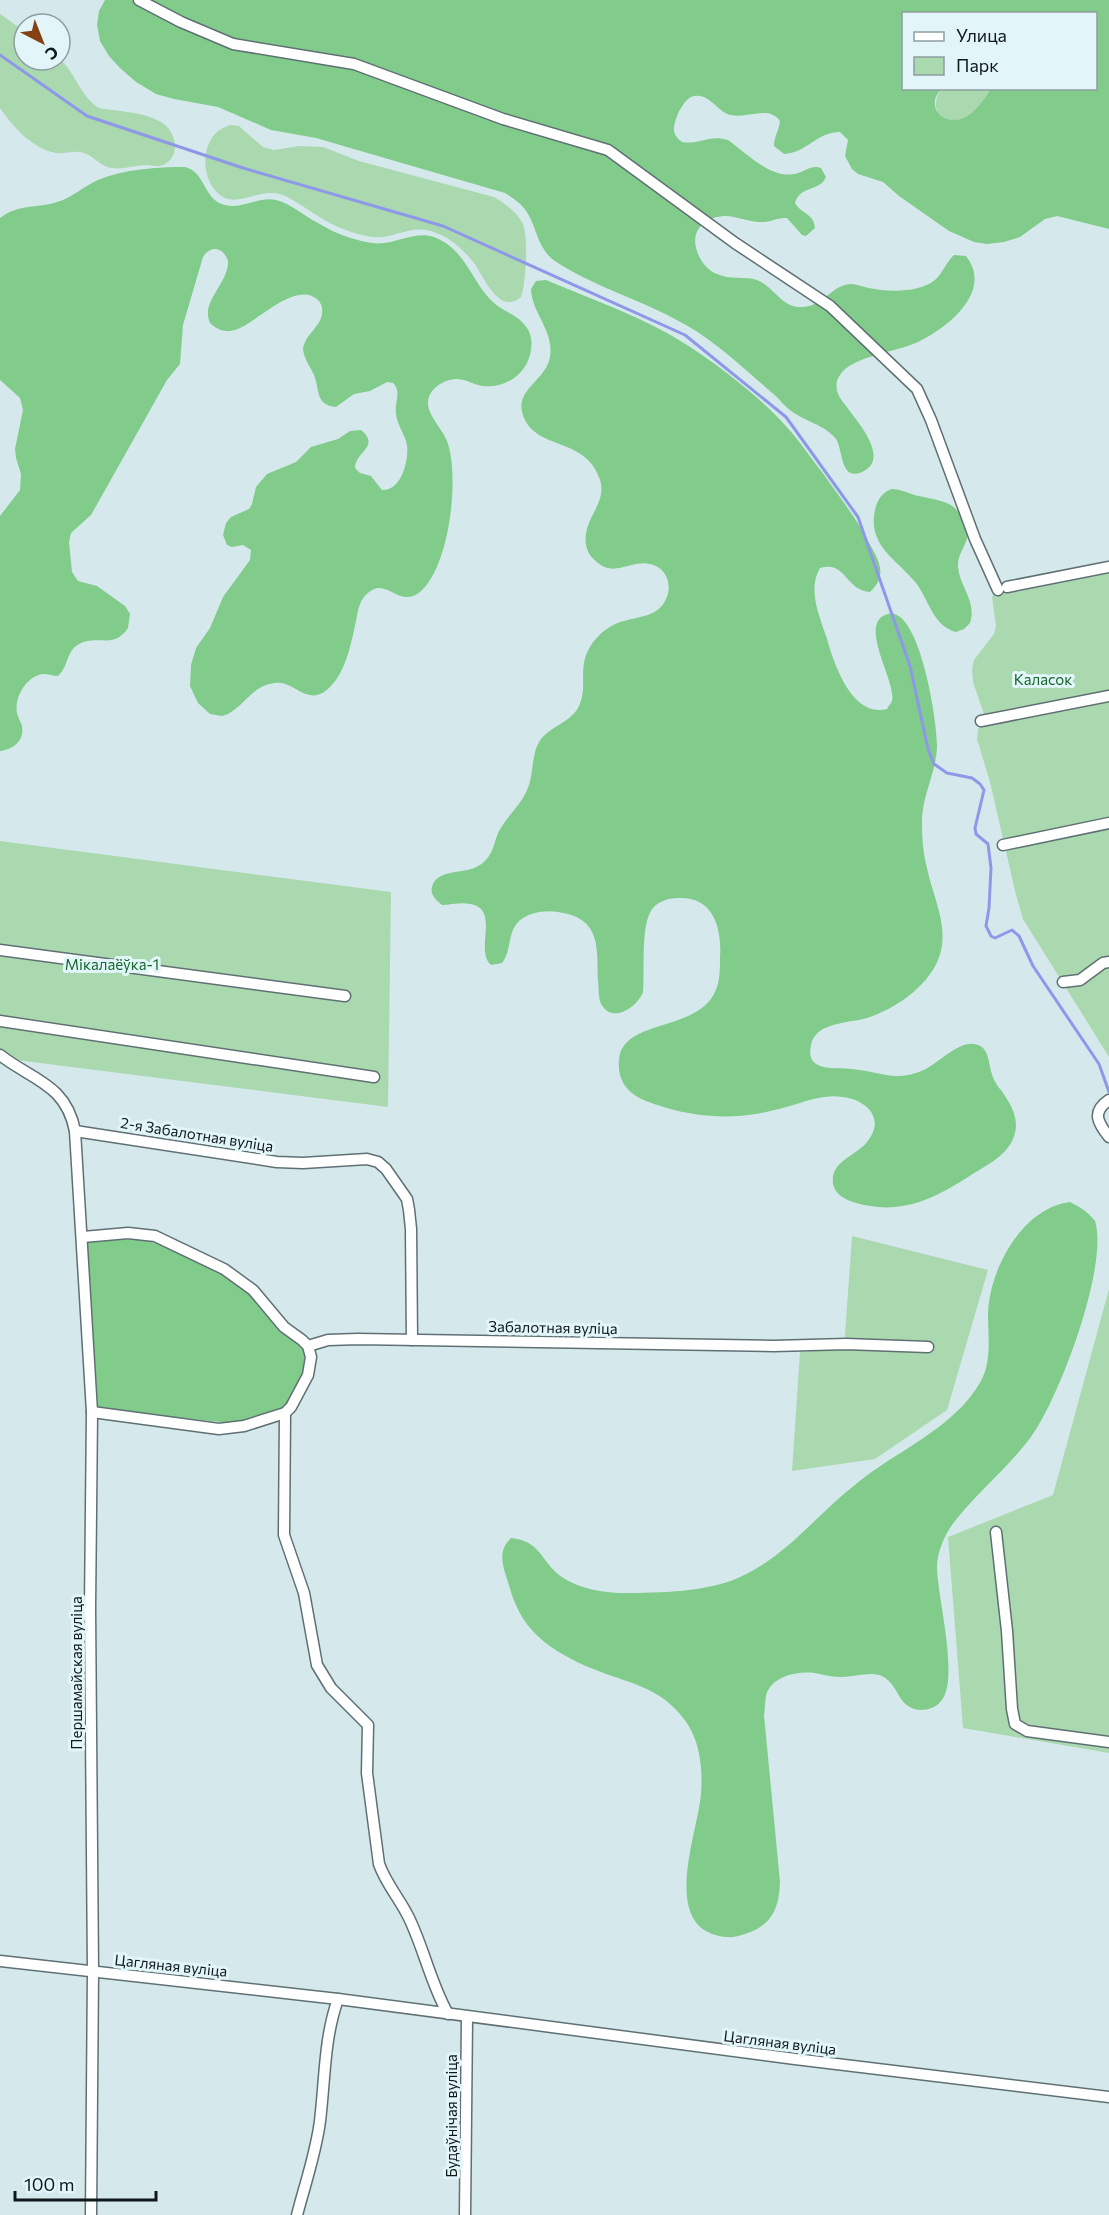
<svg xmlns="http://www.w3.org/2000/svg" width="1109" height="2215" font-family="Commissioner,sans-serif">
<style>
.green{fill:#aad8af}
.forest{fill:#81cc8b;fill-rule:evenodd}
.lines{fill:none;stroke-linecap:round;stroke-linejoin:round}
.stream{stroke:#8e98e9;stroke-width:3}
.minor-casing{stroke:#5f7074;stroke-width:13}
.minor{stroke:#fff;stroke-width:10}
.labels{text-anchor:middle;dominant-baseline:central;stroke-width:6;stroke-linejoin:round;paint-order:stroke}
.park-label{font-size:15px;fill:#16672b;stroke:#e2f6fa}
.street-label{font-size:15px;fill:#111819;stroke:#e2f6fa}
</style>
<rect width="100%" height="100%" fill="#d5e9ed"/>
<g class="green">
<path d="M 0,14 L 24,31 L 24,60 L 60,59 C 76,74 80,96 99,108 C 119,112 142,111 161,122 C 175,130 182,154 165,164 C 160,167 154,166 148,165 C 135,165 123,170 111,168 C 100,166 94,156 84,153 C 75,150 66,154 56,153 C 33,149 13,127 0,108 Z"/>
<path d="M 941,89 L 991,89 C 983,100 975,114 961,119 C 939,127 929,107 941,89 Z"/>
<path d="M 230,125 L 239,126 L 263,147 L 274,150 L 300,146 L 323,147 L 359,161 L 494,197 C 504,203 516,211 522,222 C 529,234 526,284 521,297 C 499,316 484,277 474,263 C 462,248 445,233 426,230 C 407,227 392,239 373,237 C 354,234 334,227 318,216 C 306,209 295,200 283,195 C 262,187 242,205 225,198 C 204,188 200,155 212,138 C 216,131 223,128 230,125 Z"/>
<polygon points="1109,565 1109,1057 1023,919 1016,895 990,782 977,739 978,730 984,714 973,682 972,669 974,660 994,634 996,626 992,597 998,590"/>
<polygon points="0,841 391,892 388,1107 0,1058"/>
<polygon points="852,1236 988,1270 947,1410 875,1459 792,1471 800,1352 844,1349"/>
<polygon points="1109,1289 1109,1753 963,1728 948,1537 1053,1495"/>
</g>
<g class="forest">
<path d="M 105,0 L 1109,0 L 1109,229 L 1057,216 L 1045,219 L 1020,237 L 1004,242 L 987,244 L 974,242 L 949,231 L 899,196 L 883,182 L 858,174 L 852,169 L 845,156 L 848,140 L 840,132 C 816,132 807,153 784,154 L 774,146 C 774,137 779,130 780,121 C 768,105 748,119 731,115 C 717,112 710,93 694,96 C 684,97 673,121 674,131 C 675,136 678,139 682,142 C 699,145 709,134 728,140 C 745,152 771,179 794,174 C 804,173 810,164 821,168 L 826,177 C 820,192 800,185 795,203 C 801,214 814,213 815,228 L 806,236 L 802,235 L 787,218 C 777,217 770,223 760,222 C 748,222 737,216 725,216 C 704,217 690,231 697,251 C 700,261 708,271 717,274 C 730,280 745,276 757,280 C 773,286 781,306 799,307 C 822,309 832,284 851,284 C 857,284 863,287 869,288 C 888,292 919,293 935,280 C 943,273 946,262 954,255 L 966,256 C 994,292 947,328 918,342 C 897,352 852,356 840,375 C 835,381 836,390 839,396 C 848,412 895,457 862,472 C 840,482 843,449 836,439 C 824,424 805,422 790,410 C 783,405 778,397 771,392 C 740,365 710,336 673,318 C 635,298 591,285 555,261 C 536,248 537,223 523,207 C 518,201 511,197 505,193 L 316,138 L 271,130 L 218,107 L 174,99 L 156,94 L 136,82 L 120,68 L 109,56 L 100,41 L 97,25 L 99,11 ZM 904,14 L 1096,14 L 1096,88 L 991,89 C 983,100 975,114 961,119 C 949,123 933,116 935,101 C 935,97 939,92 941,88 L 904,88 Z"/>
<path d="M 185,167 C 206,172 203,200 225,205 C 242,210 259,196 276,200 C 292,204 304,216 318,223 C 334,233 353,240 372,243 C 394,246 414,230 434,237 C 466,249 471,282 494,303 C 504,312 519,315 527,328 C 534,338 532,352 527,363 C 518,381 496,390 478,385 C 471,383 464,379 457,379 C 444,379 428,389 428,403 C 428,416 442,428 447,441 C 460,475 450,567 420,592 C 399,609 386,576 368,593 C 359,600 358,611 356,621 C 351,644 345,678 324,692 C 305,704 293,680 275,683 C 253,685 245,705 228,714 L 222,716 L 210,714 L 198,703 L 190,686 L 191,665 L 196,648 L 210,628 L 223,597 L 250,560 L 251,550 L 243,545 L 232,547 L 227,545 L 223,535 L 226,523 L 231,517 L 249,509 L 252,504 L 256,487 L 267,474 L 296,462 L 311,447 L 338,439 L 350,431 L 361,430 C 381,446 355,452 355,468 L 360,473 L 371,476 L 382,490 C 401,491 409,461 407,445 C 405,434 397,425 396,414 C 394,403 402,392 393,383 L 387,382 L 370,391 L 354,394 L 336,407 C 315,405 320,390 314,375 C 310,366 304,359 303,349 C 305,334 321,327 322,313 C 323,308 321,303 318,300 C 295,279 255,325 235,330 C 226,333 217,330 210,323 C 200,302 229,283 228,261 C 224,248 211,244 203,257 L 183,325 L 180,364 L 167,380 L 91,515 L 71,533 L 69,542 L 72,572 L 78,581 L 97,586 L 125,606 L 130,614 L 128,628 C 113,650 98,634 79,644 C 66,651 69,666 58,676 C 53,676 49,674 44,674 C 27,675 14,697 17,713 C 18,718 21,722 22,726 C 25,741 12,750 0,751 L 0,516 L 20,490 L 21,474 L 16,458 L 15,449 L 23,410 L 20,398 L 0,380 L 0,218 C 20,203 36,209 57,202 C 72,198 84,186 98,180 C 125,169 156,167 185,167 Z"/>
<path d="M 546,280 C 586,297 629,312 667,333 C 705,354 757,394 785,425 C 799,440 810,457 822,472 C 836,492 851,511 863,532 C 874,554 892,572 870,592 C 845,590 846,560 820,568 C 807,590 820,617 827,639 C 834,664 852,718 887,709 C 888,706 891,704 892,701 C 897,682 856,622 888,614 C 920,606 938,725 937,747 C 936,773 922,796 922,821 C 922,837 923,853 927,868 C 933,898 951,929 938,960 C 927,987 895,1009 867,1018 C 850,1023 815,1022 811,1045 C 805,1073 834,1067 851,1069 C 880,1071 893,1083 924,1070 C 939,1063 957,1042 974,1044 C 990,1046 988,1063 992,1074 C 993,1079 998,1087 1001,1090 C 1010,1103 1019,1117 1015,1133 C 1010,1155 985,1166 968,1177 C 931,1201 897,1216 853,1202 C 844,1199 835,1194 833,1184 C 830,1161 856,1156 867,1142 C 886,1119 867,1100 843,1097 C 821,1093 800,1104 779,1109 C 742,1119 704,1119 667,1108 C 652,1103 636,1100 626,1087 C 620,1079 618,1070 619,1060 C 622,1019 694,1032 714,994 C 720,983 720,970 720,957 C 722,929 714,896 678,898 C 669,898 659,901 653,908 C 640,923 645,972 643,992 C 638,1006 613,1025 601,1004 C 598,997 599,988 598,981 C 597,946 601,918 558,912 C 545,910 530,912 519,921 C 507,933 512,950 502,963 L 491,965 C 474,950 501,909 470,904 C 461,902 451,905 442,905 C 436,900 430,895 432,887 C 436,871 458,873 471,869 C 478,867 484,863 489,856 C 494,849 495,839 499,831 C 507,816 521,805 527,790 C 534,775 531,756 539,742 C 549,726 571,723 579,706 C 589,685 575,665 594,641 C 602,631 612,624 624,621 C 640,616 658,617 666,599 C 673,585 666,567 650,564 C 631,560 615,577 598,563 C 593,559 589,555 587,549 C 579,521 608,505 600,480 C 587,438 540,450 525,420 C 511,392 542,383 549,361 C 557,333 532,315 531,289 L 536,281 Z"/>
<path d="M 891,489 C 902,489 909,494 919,496 C 950,503 958,501 968,535 C 966,546 957,555 958,567 C 960,588 977,601 970,623 L 964,629 L 956,632 C 933,626 929,600 916,583 C 898,560 867,546 875,510 C 877,500 882,493 891,489 Z"/>
<path d="M 1070,1202 C 1080,1207 1088,1212 1095,1221 C 1109,1266 1059,1399 1031,1437 C 1007,1469 976,1493 952,1525 C 944,1536 937,1553 937,1567 C 937,1596 960,1680 941,1701 C 937,1707 928,1710 921,1710 C 896,1708 901,1686 882,1676 C 870,1671 854,1677 842,1677 C 832,1677 824,1675 815,1673 C 797,1671 771,1676 766,1696 C 765,1702 765,1709 764,1715 L 780,1882 C 779,1909 772,1925 745,1934 C 733,1939 718,1938 706,1931 C 667,1908 698,1830 701,1794 C 703,1769 700,1739 684,1719 C 664,1693 642,1686 612,1676 C 575,1663 532,1644 516,1605 C 512,1597 510,1588 507,1579 C 502,1564 498,1550 511,1538 C 540,1541 540,1559 559,1575 C 576,1588 603,1593 624,1593 C 658,1593 709,1592 740,1577 C 787,1556 816,1515 856,1484 C 897,1450 954,1429 981,1381 C 992,1360 988,1337 988,1314 C 989,1270 1022,1208 1070,1202 Z"/>
<polygon points="111,1239 145,1240 178,1250 209,1264 241,1284 260,1304 277,1326 296,1341 304,1352 305,1367 303,1377 292,1400 282,1409 263,1417 230,1423 98,1409 87,1245 88,1240"/>
</g>
<g class="lines">
<polyline class="stream" points="0,55 87,116 243,168 443,226 685,335 786,417 858,517 910,666 928,749 934,764 947,773 972,778 980,784 984,790 975,828 976,834 988,844 991,868 989,908 986,926 991,936 995,938 1012,930 1019,936 1033,966 1099,1064 1109,1092"/>
<defs>
<g id="minor">
<polyline points="139,0 181,22 233,44 354,64 503,119 608,150 735,243 830,306 917,389 931,420 975,539 998,590"/>
<polyline points="1007,587 1109,567"/>
<polyline points="981,721 1109,696"/>
<polyline points="1003,845 1109,823"/>
<polyline points="0,950 345,996"/>
<polyline points="1063,982 1080,980 1103,963 1109,962"/>
<polyline points="0,1021 374,1077"/>
<path d="M 0,1055 C 32,1080 66,1084 75,1131 L 92,1412 L 90,1609 L 93,1971 L 91,2215"/>
<path d="M 1109,1100 C 1091,1112 1098,1123 1109,1137"/>
<polyline points="75,1131 277,1162 303,1163 367,1159 378,1162 386,1169 407,1199 409,1210 411,1229 412,1340"/>
<polyline points="83,1237 128,1233 155,1236 224,1269 253,1290 284,1327 302,1340 308,1346 311,1357 308,1375 291,1407 285,1413 244,1426 219,1429 92,1412"/>
<polyline points="308,1346 328,1340 358,1339 774,1346 846,1344 928,1347"/>
<path d="M 285,1413 L 284,1535 L 304,1593 L 317,1665 L 331,1688 L 368,1725 L 367,1773 L 379,1864 C 386,1884 400,1899 409,1918 C 424,1949 431,1984 448,2014"/>
<polyline points="996,1532 1007,1631 1012,1709 1015,1724 1027,1731 1109,1742"/>
<polyline points="0,1961 338,1999 795,2059 1109,2097"/>
<path d="M 297,2215 C 305,2184 316,2153 320,2121 C 325,2080 324,2038 338,1999"/>
<polyline points="465,2215 467,2017"/>
</g>
</defs>
<use href="#minor" class="minor-casing"/>
<use href="#minor" class="minor"/>
</g>
<g class="labels">
<g class="park-label">
<text x="1043" y="679">Каласок</text>
<text x="112" y="964">Мікалаёўка-1</text>
</g>
<g class="street-label">
<text transform="translate(197 1134) rotate(9)">2-я Забалотная вуліца</text>
<text transform="translate(553 1327) rotate(1)">Забалотная вуліца</text>
<text transform="translate(76 1673) rotate(-90)">Першамайская вуліца</text>
<text transform="translate(171 1965) rotate(6)">Цагляная вуліца</text>
<text transform="translate(780 2042) rotate(7)">Цагляная вуліца</text>
<text transform="translate(451 2116) rotate(-90)">Будаўнічая вуліца</text>
</g>
</g>
<rect x="902" y="12" width="195" height="78" fill="#e2f6fa" stroke="#8e9da0" stroke-width="1.5"/>
<rect x="914" y="32" width="30" height="9" fill="#ffffff" stroke="#8e9da0" stroke-width="1.5"/>
<text x="956" y="42" font-size="18" fill="#111819">Улица</text>
<rect x="914" y="57" width="30" height="18" fill="#aad8af" stroke="#8e9da0" stroke-width="1.5"/>
<text x="956" y="72" font-size="18" fill="#111819">Парк</text>
<g transform="translate(42 42) rotate(138)"><circle r="28" fill="#e2f6fa" stroke="#8e9da0" stroke-width="1.5"/>
<path d="M0-4.5L10 22L0 15L-10 22Z" fill="#844113"/>
<text y="-9" font-size="16" font-weight="bold" text-anchor="middle" fill="#111819">С</text>
</g>
<path d="M15 2191v9h141v-9" fill="none" stroke="#111819" stroke-width="3"/>
<text x="24" y="2191" font-size="18" fill="#111819" stroke="#e2f6fa" stroke-width="4.5" paint-order="stroke">100 m</text>
</svg>
